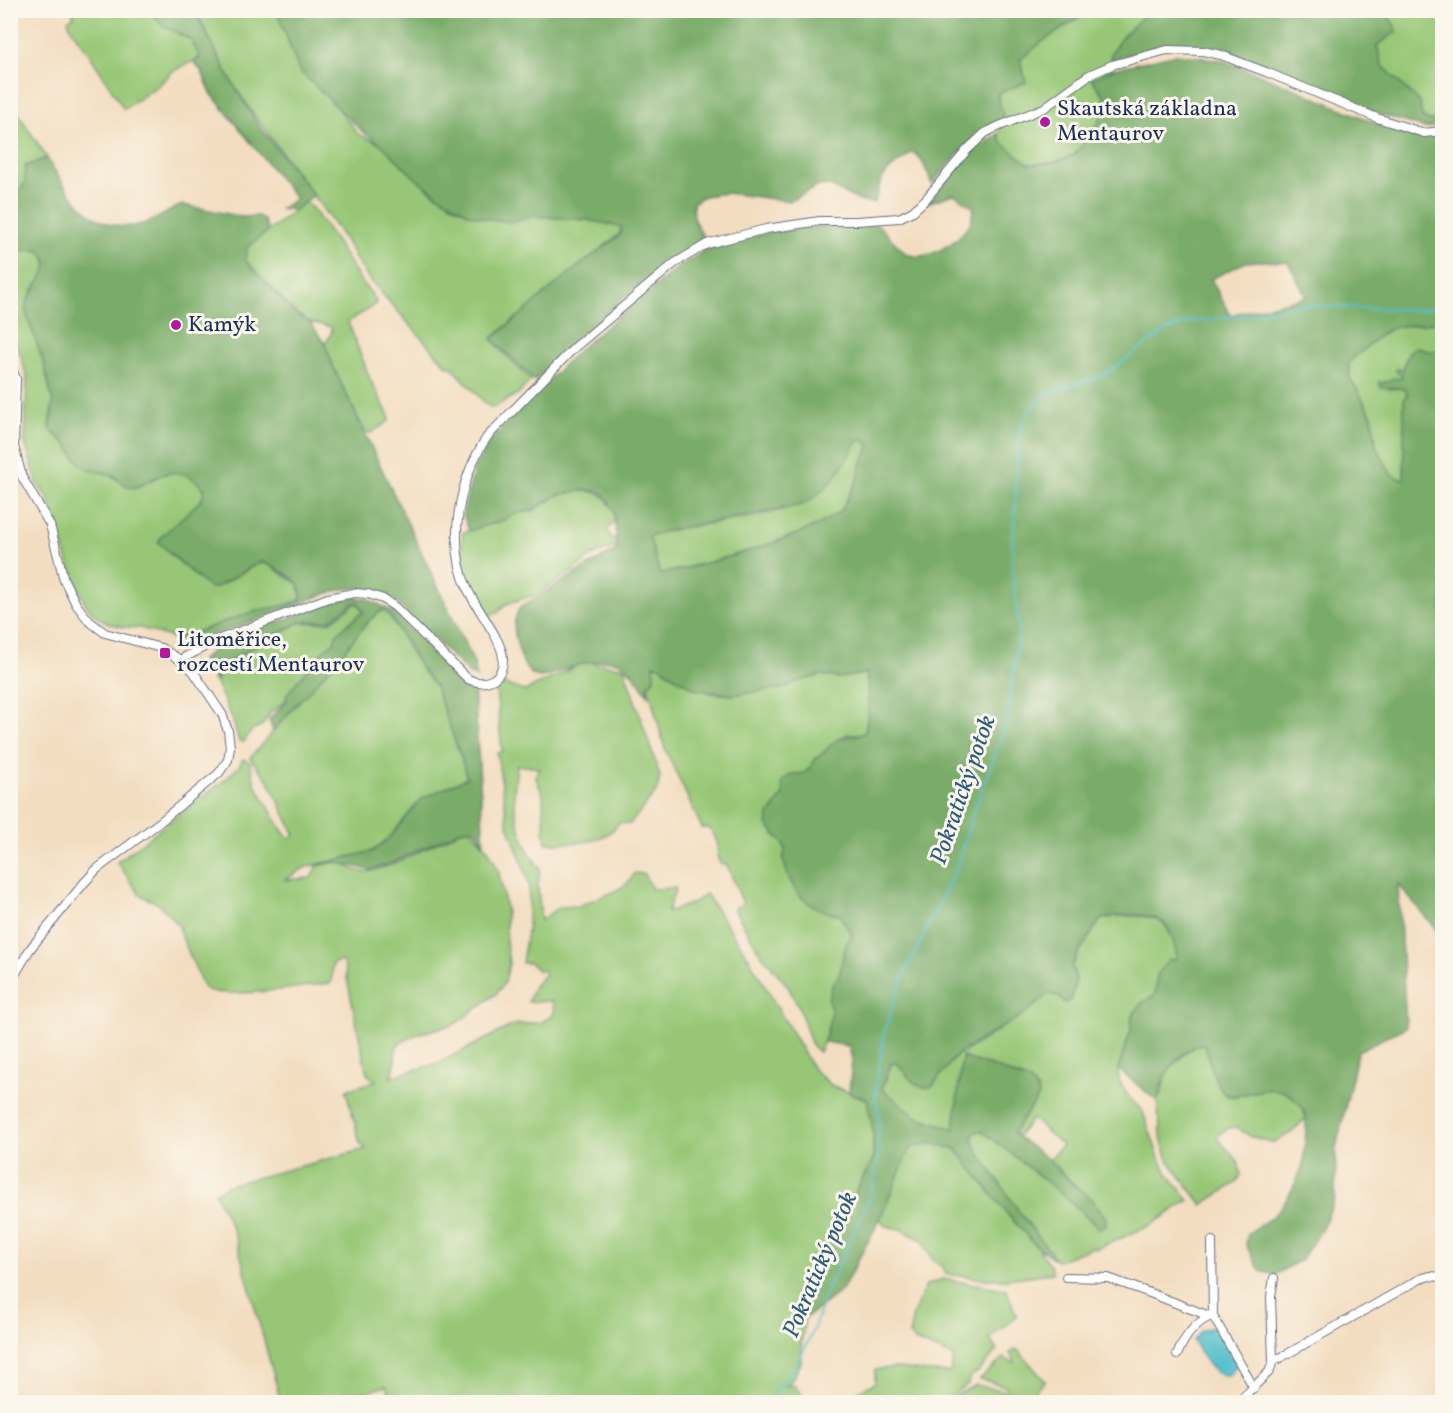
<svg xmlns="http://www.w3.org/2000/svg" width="1453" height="1413" font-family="Vollkorn,serif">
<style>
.green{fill:#97c776;stroke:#597b6a;stroke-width:1.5}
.forest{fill:#79ac67;stroke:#4a6e62;stroke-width:1.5;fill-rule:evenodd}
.water{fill:#53bfcc;stroke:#377795;stroke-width:1.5}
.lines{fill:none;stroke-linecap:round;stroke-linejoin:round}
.stream{stroke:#53bfcc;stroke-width:2}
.minor-casing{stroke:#676c80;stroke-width:10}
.minor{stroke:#fff;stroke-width:8}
.poi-dot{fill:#b5179e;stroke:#fbf7ec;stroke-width:2}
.labels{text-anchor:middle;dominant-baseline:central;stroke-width:6;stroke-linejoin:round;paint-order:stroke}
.poi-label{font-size:22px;fill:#1b2f5e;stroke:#fbf7ec;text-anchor:start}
.water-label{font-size:24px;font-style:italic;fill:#2c5a7f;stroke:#fbf7ec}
</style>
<rect width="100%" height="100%" fill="#fbf7ec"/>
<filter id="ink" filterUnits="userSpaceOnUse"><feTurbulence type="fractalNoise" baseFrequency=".0167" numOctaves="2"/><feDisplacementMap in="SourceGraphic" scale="12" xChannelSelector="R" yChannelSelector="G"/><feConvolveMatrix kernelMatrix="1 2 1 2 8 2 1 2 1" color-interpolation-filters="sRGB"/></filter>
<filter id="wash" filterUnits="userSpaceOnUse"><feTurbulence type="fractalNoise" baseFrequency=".008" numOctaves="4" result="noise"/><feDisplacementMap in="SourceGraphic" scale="24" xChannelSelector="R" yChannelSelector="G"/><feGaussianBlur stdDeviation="1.35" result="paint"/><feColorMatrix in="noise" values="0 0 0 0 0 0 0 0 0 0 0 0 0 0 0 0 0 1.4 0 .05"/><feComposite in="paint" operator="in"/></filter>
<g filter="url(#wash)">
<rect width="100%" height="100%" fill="#f3ddc0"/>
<g class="green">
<polygon points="72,11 150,11 163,26 191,40 200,58 173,71 159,85 124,109 88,52 71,29 68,20 74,16"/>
<path d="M 196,11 L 277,11 L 299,70 L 334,103 L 358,134 L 382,145 L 428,189 L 454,206 L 483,218 L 510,222 L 532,216 L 587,220 L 622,227 L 619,234 L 492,338 L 499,348 L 531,380 L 519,393 L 493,408 L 487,405 L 451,366 L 447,366 L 369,279 L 354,257 L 353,253 C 319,199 277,149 241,96 C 223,70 211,39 196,11 Z"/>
<path d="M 1089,11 L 1149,11 C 1140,21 1109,46 1110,60 C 1110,61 1113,68 1113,69 L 1092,79 L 1105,96 L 1103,115 L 1088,138 L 1074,155 L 1052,163 L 1029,164 L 1002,143 L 998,134 L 1004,119 L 997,94 L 1026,82 L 1020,60 L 1043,41 Z"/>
<path d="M 1385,11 L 1442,11 L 1442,115 L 1437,121 L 1429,121 L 1422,117 L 1420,103 L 1382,65 L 1377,46 L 1397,31 C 1395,22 1388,19 1385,11 Z"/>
<path d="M 10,101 L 47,158 L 29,165 C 26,179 25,191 11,197 Z"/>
<path d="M 306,201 C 329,227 344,256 363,284 C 368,291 375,295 376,303 C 369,311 357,315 348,322 L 370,379 L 389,416 L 389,421 L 371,433 L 365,432 L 333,366 L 325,344 L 332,332 L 331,327 L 310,322 L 296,314 L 245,260 L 247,248 Z"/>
<path d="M 35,250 L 41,252 C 54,272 42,275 32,291 C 29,297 27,304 25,310 L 44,364 L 53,403 L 49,423 L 53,433 L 68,445 L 75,458 L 90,470 L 106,473 L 123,483 L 142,485 L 161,475 L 177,472 L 190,475 L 204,489 L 204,496 L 168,552 L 207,586 L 217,587 L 255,565 L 266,563 L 298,584 L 302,599 L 291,605 L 257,611 L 176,639 L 140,628 L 123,627 L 108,623 L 93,614 L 85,603 L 71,571 L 48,498 L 38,485 L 25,443 L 27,378 L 21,356 L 11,332 L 10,251 Z"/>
<polygon points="1442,319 1442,357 1441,351 1429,351 1419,347 1406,358 1404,369 1402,370 1401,379 1380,383 1390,389 1402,388 1406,390 1407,395 1404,399 1405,479 1397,478 1391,474 1376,446 1372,416 1350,378 1349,362 1383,333 1395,327 1430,323"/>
<path d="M 864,439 L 869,446 C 868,454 863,459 860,467 C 859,472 860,471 859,476 C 858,479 843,507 842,509 C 817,536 699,565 660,574 L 648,536 L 664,531 L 757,516 L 804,504 L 823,490 L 837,474 L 857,442 Z"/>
<path d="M 576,491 C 596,491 601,492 615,507 L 615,520 L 607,530 L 611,537 L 619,540 L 619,545 L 591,556 L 575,570 L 535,595 L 506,604 L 497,613 L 486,616 C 466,587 463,567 462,533 L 501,521 L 517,513 L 532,511 L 558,495 Z"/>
<polygon points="355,604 359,604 363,612 343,628 334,643 325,649 297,682 284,702 270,713 263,725 252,730 244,742 239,741 233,721 216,683 220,673 229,664 250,649 299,623 330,622"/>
<path d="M 383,610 L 389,615 L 422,670 L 435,686 L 462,760 L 467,778 L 421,799 L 389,838 L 373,851 L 306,867 L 284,880 L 311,878 L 317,866 C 324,865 332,861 340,863 C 349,865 354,872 365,872 C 389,870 442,840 464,829 L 470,829 L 489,851 L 498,869 L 500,878 L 506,909 L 506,941 L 509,964 L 505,982 L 496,994 L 455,1024 L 417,1034 L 398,1044 C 393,1054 398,1068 390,1077 L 439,1063 L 513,1025 L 542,1022 L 552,1016 L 554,1012 L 552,1001 L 528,1002 L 534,986 L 545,974 L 543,970 L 539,971 L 530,963 L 522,963 L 528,925 L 529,885 L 523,865 L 508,825 L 497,753 L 502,752 L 496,688 L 504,684 L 524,691 L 560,675 L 584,661 L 624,668 L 660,776 L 657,791 L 630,824 L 619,823 C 603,846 571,843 546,843 L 544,828 L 543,795 L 535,775 L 540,768 L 517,765 C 516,774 515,784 514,793 C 514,816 525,851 540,868 L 538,886 L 541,920 L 559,907 L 578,906 L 611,893 L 626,885 L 635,873 L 644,874 L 652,889 L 676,888 L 667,912 L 691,904 L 706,894 L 747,955 L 813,1069 L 831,1085 L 869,1100 L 873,1132 L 873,1159 L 811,1274 L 801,1345 L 801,1363 L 791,1381 L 785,1386 L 794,1385 L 807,1402 L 390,1402 L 387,1386 L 347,1396 L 281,1402 L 235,1235 L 215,1193 L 228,1185 L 366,1149 L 360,1143 L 346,1090 L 376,1081 L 367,1074 L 344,964 L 341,961 L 333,963 L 331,983 C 308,986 219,1001 204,988 L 179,930 L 180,927 L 159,904 L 140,895 L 117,862 L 226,779 L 239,766 L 243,759 L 250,762 L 255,784 L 283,832 L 290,838 L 295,835 L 268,780 L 250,758 L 371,618 Z"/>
<path d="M 653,664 L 662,667 L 673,676 L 711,693 L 733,695 L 785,687 L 796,682 L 821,675 L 839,678 L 867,673 L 868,713 L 865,733 C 859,735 855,733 849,734 C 836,737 828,753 816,758 L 809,771 L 783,795 L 769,815 L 774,834 L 786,845 L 798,894 L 812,905 L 831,914 L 839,914 L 852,935 C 843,948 846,962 839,976 C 836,984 831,988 829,997 C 828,1002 831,1005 831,1011 C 832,1024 825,1040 819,1052 L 812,1046 L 799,1007 L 787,985 L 759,951 L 734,909 L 743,903 L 727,865 L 721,864 L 717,857 C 720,846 716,835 708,828 L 702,828 L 665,749 L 648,686 L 654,679 Z"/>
<path d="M 1115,916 C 1153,916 1169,913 1177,956 L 1175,960 L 1169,960 L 1157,975 L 1155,995 L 1142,1003 L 1132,1016 L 1131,1030 L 1118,1069 L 1119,1080 L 1128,1096 L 1143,1112 L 1158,1155 L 1167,1173 L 1189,1200 L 1151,1225 L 1096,1249 L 1094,1247 L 1057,1261 C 1030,1226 990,1179 972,1139 L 975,1132 L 982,1131 L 1061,1193 L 1091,1221 L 1080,1190 L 1049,1160 L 1062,1145 L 1032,1119 L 1017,1137 L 1013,1133 L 1039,1096 L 1037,1089 L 1029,1081 L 962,1058 L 954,1129 L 915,1116 L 882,1089 L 891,1065 L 893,1063 L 898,1064 L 907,1075 L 933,1085 L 949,1064 L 960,1053 L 963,1055 L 966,1051 L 1030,1009 L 1049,994 L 1059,997 L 1065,1003 L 1071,1000 L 1076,980 L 1072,966 L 1077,955 L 1100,920 Z"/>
<path d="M 1204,1043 C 1208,1054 1216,1090 1226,1095 C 1242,1103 1269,1075 1294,1098 C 1299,1103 1305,1111 1306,1118 L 1291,1133 L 1273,1143 L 1250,1136 L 1236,1127 C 1229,1127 1221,1131 1217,1138 L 1238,1161 L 1241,1175 L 1236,1183 L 1202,1205 L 1168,1160 L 1162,1142 L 1157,1101 L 1162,1090 L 1165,1075 L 1191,1047 Z"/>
<polygon points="930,1143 956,1149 1009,1216 1037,1247 1051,1267 1053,1273 1006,1279 984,1279 946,1274 941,1266 933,1260 922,1240 900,1229 886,1226 880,1219 906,1154 910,1148"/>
<path d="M 943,1279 L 1006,1289 L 1017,1316 L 991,1337 L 990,1340 L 997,1350 L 978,1372 L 970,1376 L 968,1384 L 942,1402 L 849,1402 L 848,1400 L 857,1392 L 875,1383 L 875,1370 C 900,1363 926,1376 950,1372 L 954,1357 L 915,1341 L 909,1335 L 913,1315 L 926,1285 Z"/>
<polygon points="1017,1349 1045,1381 1024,1402 945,1402 975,1385 1007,1391 1008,1389 1005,1386 980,1379 1004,1358 1013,1363 1015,1362 1010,1353"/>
</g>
<g class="forest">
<polygon points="150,11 195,11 229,77 260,128 314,195 295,210 280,209 296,199 211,93 202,72 194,62 200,58 191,40 163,26"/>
<path d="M 277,11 L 1089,11 L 1043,41 L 1020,60 L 1026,82 L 997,94 L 1004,120 C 969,139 957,154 932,184 C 927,173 923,158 913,152 C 902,161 885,170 880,183 C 877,191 880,193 874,202 L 862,202 L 828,185 L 818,186 L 790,201 L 727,193 L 704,196 L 693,203 L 694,220 L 705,240 C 642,277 587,329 535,381 L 492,339 L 567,275 L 620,235 L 622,227 L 587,220 L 533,216 L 510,222 L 483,218 L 469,214 L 441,197 L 415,178 L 382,145 L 363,132 L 299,70 Z"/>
<path d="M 1149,11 L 1385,11 C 1388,19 1395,23 1397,31 L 1377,46 L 1382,65 L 1420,103 L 1422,118 L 1429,121 L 1437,121 L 1442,115 L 1442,126 L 1425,128 L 1378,114 L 1267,67 L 1222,51 L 1204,47 L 1166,45 L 1110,60 C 1114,40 1135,25 1149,11 Z"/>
<path d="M 1177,54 L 1220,60 L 1264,76 L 1375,123 L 1423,137 L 1442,136 L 1442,319 L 1430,323 L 1395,327 L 1383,333 L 1349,362 L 1350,378 L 1372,416 L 1376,446 L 1391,474 L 1397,478 L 1404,479 L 1404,398 L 1407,395 L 1406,390 C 1398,386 1389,390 1380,386 L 1379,382 L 1386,383 L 1393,378 L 1401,379 L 1402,375 L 1396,371 L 1396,369 L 1400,368 L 1403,370 L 1409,352 L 1416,347 L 1429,351 L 1441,351 L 1442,357 L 1442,937 L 1398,884 L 1406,1027 L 1358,1051 L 1336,1148 L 1335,1198 L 1323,1227 L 1301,1260 L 1275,1275 L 1260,1271 L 1246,1245 L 1248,1234 C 1258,1225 1272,1219 1280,1209 C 1286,1202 1301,1173 1303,1164 C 1304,1155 1308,1121 1305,1114 C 1301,1103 1290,1093 1278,1090 C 1263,1086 1235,1100 1225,1094 C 1215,1087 1208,1055 1204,1043 C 1188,1048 1175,1059 1166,1074 C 1162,1080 1161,1093 1157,1101 L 1118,1069 L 1131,1030 L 1132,1016 L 1142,1003 L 1155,995 L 1157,975 L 1169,959 L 1175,960 L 1177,956 C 1175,948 1172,935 1168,928 C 1158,910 1116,914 1100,920 L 1077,955 L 1072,966 L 1076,980 L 1071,1000 L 1065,1003 L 1059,997 L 1049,994 C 1042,999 1037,1004 1031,1009 C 1009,1025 982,1037 960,1053 C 952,1058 934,1086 930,1087 C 917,1091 904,1072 898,1064 L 893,1063 L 891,1065 L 882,1089 L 915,1116 L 954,1129 L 962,1057 L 994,1067 L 1029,1081 L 1037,1089 L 1039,1096 L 1013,1133 L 1049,1160 L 1073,1185 L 1089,1196 L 1106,1218 L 1106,1225 L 1100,1229 L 1061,1193 L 982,1131 L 975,1132 L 972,1139 L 977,1150 L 1021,1214 L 1057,1261 L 1037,1247 L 1009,1216 L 956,1149 L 930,1143 L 910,1148 L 880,1219 L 842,1290 L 799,1323 L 811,1274 L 873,1159 L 873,1132 L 867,1099 L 849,1093 L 852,1060 L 849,1046 L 824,1042 L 831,1015 L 831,1009 L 828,1001 L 832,985 L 839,976 L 846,944 L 852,935 L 839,914 C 825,914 806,904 798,893 C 790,884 786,870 783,859 C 790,841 776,838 767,824 L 769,815 L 783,795 L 782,782 L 791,774 C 807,775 809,770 816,758 C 825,754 827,747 835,741 C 845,734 854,736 865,733 L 868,713 L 867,673 L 839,678 L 821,675 L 796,682 L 784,688 L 733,695 L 697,690 L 673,676 L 662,667 L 654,664 L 654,679 L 648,686 L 648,695 C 639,683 629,663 613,661 C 600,659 584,663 572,667 C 545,676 530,689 519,651 C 514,632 511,624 520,607 L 617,549 L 614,511 L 604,495 L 597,491 L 585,490 L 558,495 L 532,511 L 517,513 L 501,521 L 469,531 L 463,514 L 475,466 L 491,440 L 577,351 L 678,267 L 709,248 L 767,233 L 820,226 L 877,224 L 905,253 C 926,264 956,243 968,227 C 972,222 972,214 974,208 L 954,194 L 928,203 L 970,153 L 998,134 L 1002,143 L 1029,164 L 1052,163 L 1074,155 L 1088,138 L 1103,115 L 1105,96 L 1091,79 L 1113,69 ZM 1260,261 L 1288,262 L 1306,297 L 1230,315 L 1211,279 L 1246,262 ZM 864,439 L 869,446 C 868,454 863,459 860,467 C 859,472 860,471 859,476 C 858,479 843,507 842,509 C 820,533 695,569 660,574 L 649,536 C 690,523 734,520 776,510 C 788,507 801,507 811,500 C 831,486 846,462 857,442 Z"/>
<path d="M 47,158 C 69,194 95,239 146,223 C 160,219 170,208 183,205 L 244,217 L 258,216 L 264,219 L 268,230 L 247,248 L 245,260 L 296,314 L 310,322 L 325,344 L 333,366 L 474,663 L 477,678 L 471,675 L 397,603 C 384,595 371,587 354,588 C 333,589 312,599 292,607 C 257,620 223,633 187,643 L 180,639 C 206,629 230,618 256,611 C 272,607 288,607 301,599 C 301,594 301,588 298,584 C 293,577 268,563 260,562 L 217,587 L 211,588 L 201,581 L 158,542 L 162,536 L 200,501 L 203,496 L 204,489 C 188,470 172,468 151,480 C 144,483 138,489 130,487 C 123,485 120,480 115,477 C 105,471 93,473 84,467 C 76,461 73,452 67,445 C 62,439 55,435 50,430 L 53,403 L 44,364 L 25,310 L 27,301 L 46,270 L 47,261 L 41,252 L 35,250 L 11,251 L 10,197 C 26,191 26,181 25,166 Z"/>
<path d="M 354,597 L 367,599 L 392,611 L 466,683 L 474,687 L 484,845 L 475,830 L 464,829 L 389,864 L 370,870 L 336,862 L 319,865 L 319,864 L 373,851 L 389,838 L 421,799 L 467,778 L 462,760 L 435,686 L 422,670 L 390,615 L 383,610 C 364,621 353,642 339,658 C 317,683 294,706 273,731 L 269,720 L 287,700 L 286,695 L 325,649 L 334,643 L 336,635 L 343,628 L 363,612 L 358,602 L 352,604 L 329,621 L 299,622 L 250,649 L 230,661 L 218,671 L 215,682 L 202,660 L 219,644 L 329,603 Z"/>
</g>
<path class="water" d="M 1214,1326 L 1237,1365 L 1230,1375 C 1213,1380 1201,1353 1193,1341 L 1201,1331 Z"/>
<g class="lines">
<polyline class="stream" points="767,1402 795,1368 813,1331 826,1291 869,1200 878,1160 879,1118 875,1094 885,1029 902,980 956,869 975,808 1007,723 1019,630 1012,563 1019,433 1027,413 1046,394 1104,375 1167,330 1189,322 1252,314 1297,305 1416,310 1442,307"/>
</g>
</g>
<g filter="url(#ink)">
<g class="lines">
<defs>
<g id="minor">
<polyline points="10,363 16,379 14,446 22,477 50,525 64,580 76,604 89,621 105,633 161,648 180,660 193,671 222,714 228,731 230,747 228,760 219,773 160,822 97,869 84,883 30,949 10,983"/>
<path d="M 180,660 L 217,640 L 328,598 L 354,593 L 368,594 L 383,599 L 395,607 L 468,679 C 485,687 503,680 503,659 C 503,641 476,608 468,590 C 446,543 459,479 487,437 L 574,348 L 675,263 L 707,244 L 766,229 L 820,221 L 857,221 L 899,218 L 913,211 L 925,200 L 967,150 L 985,133 L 997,127 L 1044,108 L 1089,75 L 1112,65 L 1167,50 L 1203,51 L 1221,55 L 1266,72 L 1377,118 L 1424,133 L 1442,131"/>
<polyline points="1212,1241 1213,1316 1254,1388"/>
<polyline points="1066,1277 1108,1278 1150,1293 1209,1316"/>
<path d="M 1177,1355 C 1184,1338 1194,1323 1211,1316"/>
<polyline points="1273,1362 1420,1279 1430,1276 1442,1277"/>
<polyline points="1238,1402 1269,1372 1273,1362 1271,1296 1274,1278"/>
</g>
</defs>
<use href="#minor" class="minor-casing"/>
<use href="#minor" class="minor"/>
</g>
</g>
<g class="poi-dot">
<circle cx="1045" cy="122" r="6"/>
<circle cx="176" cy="325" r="6"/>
<rect x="159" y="647" width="12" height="12" rx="3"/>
</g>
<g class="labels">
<g class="poi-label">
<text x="1057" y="109">Skautská základna<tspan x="1057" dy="25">Mentaurov</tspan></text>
<text x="188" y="325">Kamýk</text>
<text x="177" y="640">Litoměřice,<tspan x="177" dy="25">rozcestí Mentaurov</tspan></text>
</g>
<g class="water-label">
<text transform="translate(964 790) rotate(-71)">Pokratický potok</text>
<text transform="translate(821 1265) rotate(-67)">Pokratický potok</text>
</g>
</g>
<rect width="1453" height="1413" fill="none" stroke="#fbf7ec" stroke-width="36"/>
</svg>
